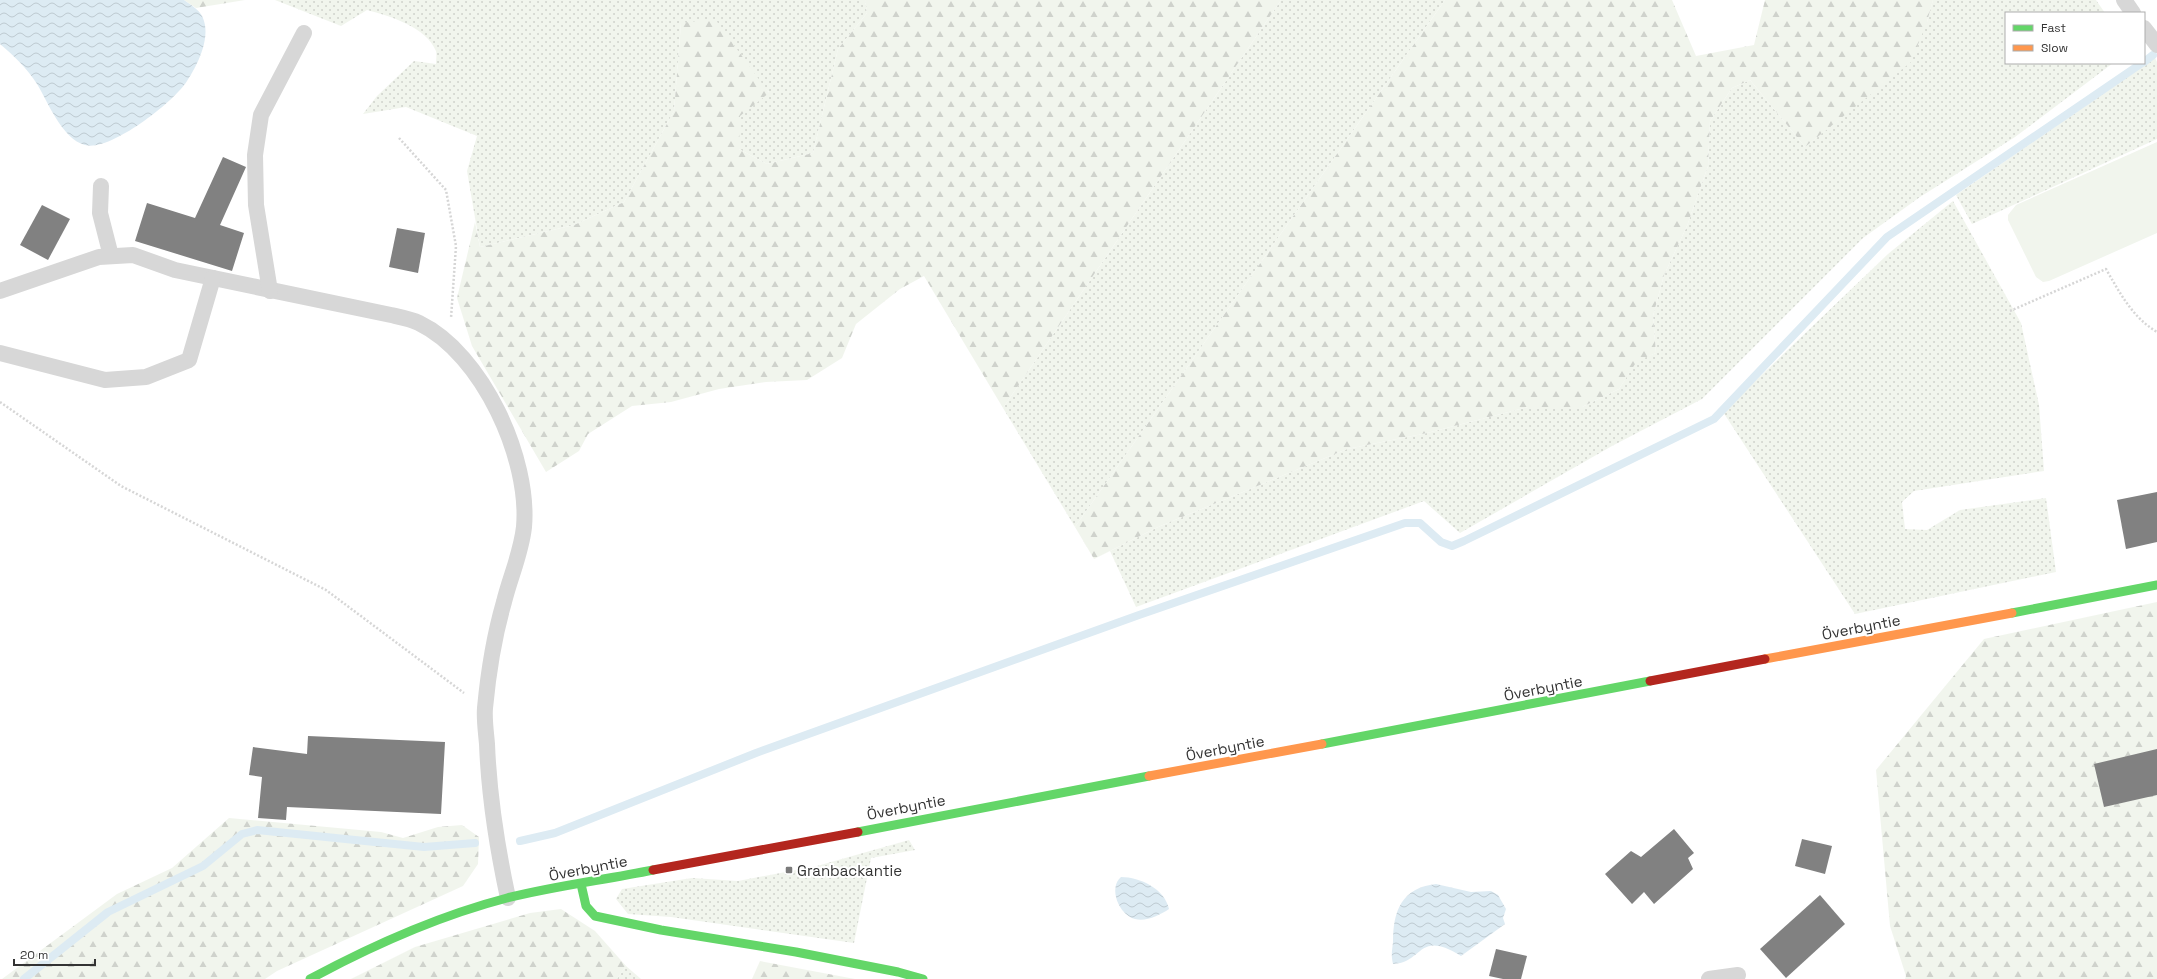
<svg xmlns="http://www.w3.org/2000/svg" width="2157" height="979" font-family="'Space Grotesk',sans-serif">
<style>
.grass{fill:url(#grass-dots)}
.forest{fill:url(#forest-firs)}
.pitch{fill:#f1f5ed}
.water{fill:url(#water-waves)}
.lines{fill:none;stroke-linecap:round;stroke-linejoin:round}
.stream{stroke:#ddebf3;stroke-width:8}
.building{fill:#818181}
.path{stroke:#d6d6d6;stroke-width:2.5;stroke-dasharray:2 2;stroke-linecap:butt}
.lane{stroke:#d7d7d7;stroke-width:16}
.fast{stroke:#63d668;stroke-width:9}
.slow{stroke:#ff974d;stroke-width:9}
.jam{stroke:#b3261e;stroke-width:9}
.poi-dot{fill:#7a7a7a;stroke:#fff;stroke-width:1.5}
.labels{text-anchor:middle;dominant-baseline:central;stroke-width:4;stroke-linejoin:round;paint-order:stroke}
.street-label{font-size:15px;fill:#333;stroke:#fff}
.poi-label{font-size:15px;fill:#333;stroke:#fff;text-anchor:start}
</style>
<defs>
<pattern id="grass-dots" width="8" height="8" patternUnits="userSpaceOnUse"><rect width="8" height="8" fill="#f1f5ed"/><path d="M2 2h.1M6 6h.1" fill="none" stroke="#cfd2cc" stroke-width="1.8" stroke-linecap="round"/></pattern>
<pattern id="forest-firs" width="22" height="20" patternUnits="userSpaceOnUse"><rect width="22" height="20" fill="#f1f5ed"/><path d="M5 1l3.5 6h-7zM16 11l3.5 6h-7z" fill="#cfd2cc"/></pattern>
<pattern id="water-waves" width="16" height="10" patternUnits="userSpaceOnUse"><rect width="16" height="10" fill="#ddebf3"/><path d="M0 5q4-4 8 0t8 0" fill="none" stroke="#becad1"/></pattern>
</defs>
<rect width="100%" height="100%" fill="#fff"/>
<g class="grass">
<path d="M 275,0 L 865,0 L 867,13 L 838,49 L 813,153 L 767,164 L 739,149 L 739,116 L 769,92 L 681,23 L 674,111 L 624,202 L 574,225 L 480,247 L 467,171 L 477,136 L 406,107 L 363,114 L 377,96 L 414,61 L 436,64 C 436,60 437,55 436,51 C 426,27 390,16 367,10 L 341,26 Z"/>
<polygon points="1281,0 1445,0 1075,527 1003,408"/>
<polygon points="1933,0 2096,0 2105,13 2006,13 2006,63 2113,63 2015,137 1920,197 1863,238 1702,399 1612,446 1460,533 1424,501 1136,607 1110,551 1158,527 1347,449 1427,433 1528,407 1582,407 1619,389 1637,360 1656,353 1653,316 1664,275 1687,226 1708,166 1710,121 1732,88 1750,80 1805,147 1854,107 1927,22"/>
<polygon points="2155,58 2157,62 2157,139 1972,224 1956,195"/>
<polygon points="1953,201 2021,323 2039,405 2044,471 1914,491 1902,502 1905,529 1927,530 1960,510 2046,498 2056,572 1855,614 1723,412 1888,254"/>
<polygon points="909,840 915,850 871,858 854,943 671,917 628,914 616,899 622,889 692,878 738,881 817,866"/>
<polygon points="626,966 641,979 617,979"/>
</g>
<g class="forest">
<polygon points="184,0 245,0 196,8"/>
<polygon points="865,0 1281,0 1003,408 924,276 900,289 856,324 842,358 807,380 766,382 719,389 671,402 632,406 588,434 579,451 546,472 472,346 457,298 475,222 480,247 574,225 624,202 674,111 681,23 715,19 769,93 740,116 739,149 767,164 813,153 838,49 867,13"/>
<polygon points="1445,0 1672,0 1696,56 1754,45 1765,0 1933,0 1927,22 1911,62 1805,147 1750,80 1732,88 1710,121 1708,166 1687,226 1664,275 1653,316 1656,353 1637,361 1619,389 1582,407 1528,407 1427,433 1347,449 1158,527 1094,559 1075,527"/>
<polygon points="2157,602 2157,979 1905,979 1906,976 1890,926 1876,770 1984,639"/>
<polygon points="229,818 381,832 403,838 438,827 462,825 479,837 478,864 463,886 277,971 265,979 2,979 117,894 172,868"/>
<polygon points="561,909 595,931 626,966 617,979 351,979 415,947 530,913"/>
<polygon points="760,961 855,979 752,979"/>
</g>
<polygon class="pitch" points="2157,142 2157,233 2049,281 2043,282 2036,277 2008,220 2008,215 2016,205"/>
<g class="water">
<path d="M 0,0 L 184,0 C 191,5 202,11 204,21 C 210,40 197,66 187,81 C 174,102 110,152 85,145 C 62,139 48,102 37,84 C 27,68 14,56 0,44 Z"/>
<path d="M 1121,877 C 1140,877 1165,889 1169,909 C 1160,915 1146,922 1135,919 C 1119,915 1108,888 1121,877 Z"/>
<path d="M 1436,884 L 1471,892 L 1491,891 L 1498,895 L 1506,909 L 1503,918 L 1505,924 L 1461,956 C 1417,929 1424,963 1393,964 C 1391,955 1392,951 1393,942 C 1393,910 1402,888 1436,884 Z"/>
</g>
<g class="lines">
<g class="stream">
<polyline points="2144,62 2153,55"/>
<polyline points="520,841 555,833 756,753 1139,615 1405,523 1420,523 1441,542 1452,546 1464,541 1714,419 1887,237 2142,63"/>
<polyline points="24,979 108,912 203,866 242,834 257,830 424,847 475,843"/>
</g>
</g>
<g class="building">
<polygon points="223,157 246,167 220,225 244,233 232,271 135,241 147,203 195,218"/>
<polygon points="42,205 70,219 48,260 20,245"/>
<polygon points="397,228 425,233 418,273 389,267"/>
<polygon points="2157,492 2157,542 2126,549 2117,500"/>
<polygon points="308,736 445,742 441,814 287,807 286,820 258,818 262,777 249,775 253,747 307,754"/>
<polygon points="2157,749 2157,795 2104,807 2094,764"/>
<polygon points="1674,829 1694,853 1688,858 1693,869 1654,904 1644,892 1632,904 1605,874 1631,851 1641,857"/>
<polygon points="1802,839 1832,846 1825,874 1795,866"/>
<polygon points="1820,895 1845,924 1786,978 1760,949"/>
<polygon points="1496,949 1527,956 1521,979 1503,979 1489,976"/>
</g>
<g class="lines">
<g class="path">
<polyline points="399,138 446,190 456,246 451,318"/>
<path d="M 2010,311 L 2106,269 C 2120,293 2132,317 2157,332"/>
<polyline points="0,402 121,486 326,590 464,693"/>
</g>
<g class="lane">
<polyline points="2124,0 2133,13"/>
<polyline points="2144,28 2157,45"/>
<polyline points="101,186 100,213 111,256"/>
<path d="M 0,291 L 99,257 L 133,255 L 175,270 L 391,315 C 400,317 411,319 419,323 C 483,354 530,459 524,527 C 521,554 510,577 504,602 C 495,633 488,676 485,708 C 484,719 486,732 487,744 C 489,796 497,847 508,898"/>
<polyline points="270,291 256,205 255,155 261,115 304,33"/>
<polyline points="0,353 105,380 146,377 189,360 213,278"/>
<polyline points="1709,979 1738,975"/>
</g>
<g class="fast">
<polyline points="2012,613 2157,585"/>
<polyline points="1322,744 1650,681"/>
<polyline points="858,832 1149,776"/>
<polyline points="581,884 586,906 595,916 661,930 796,952 898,972 923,979"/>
<path d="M 310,979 C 373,945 438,916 507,898 C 554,886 604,880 653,870"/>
</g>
<g class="slow">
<polyline points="1765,659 2012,613"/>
<polyline points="1149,776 1322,744"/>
</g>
<g class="jam">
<polyline points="1650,681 1765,659"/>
<polyline points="653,870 858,832"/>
</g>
</g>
<rect class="poi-dot" x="785" y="866" width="8" height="8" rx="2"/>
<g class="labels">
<g class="street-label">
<text transform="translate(1861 627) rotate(-11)">Överbyntie</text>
<text transform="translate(1543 688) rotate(-11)">Överbyntie</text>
<text transform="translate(1225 748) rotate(-11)">Överbyntie</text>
<text transform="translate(906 807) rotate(-11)">Överbyntie</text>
<text transform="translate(588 868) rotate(-11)">Överbyntie</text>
</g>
<g class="poi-label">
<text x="797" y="870">Granbackantie</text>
</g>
</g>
<rect x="2005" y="12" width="140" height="52" fill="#ffffff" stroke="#adadad"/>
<rect x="2013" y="25" width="20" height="6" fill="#63d668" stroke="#adadad"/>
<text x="2041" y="32" font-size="12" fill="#333333">Fast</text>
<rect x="2013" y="45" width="20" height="6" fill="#ff974d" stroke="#adadad"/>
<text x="2041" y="52" font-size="12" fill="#333333">Slow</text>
<path d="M14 959v6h81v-6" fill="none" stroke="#333333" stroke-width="2"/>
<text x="20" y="959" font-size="12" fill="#333333" stroke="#ffffff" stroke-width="3" paint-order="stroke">20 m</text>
</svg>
